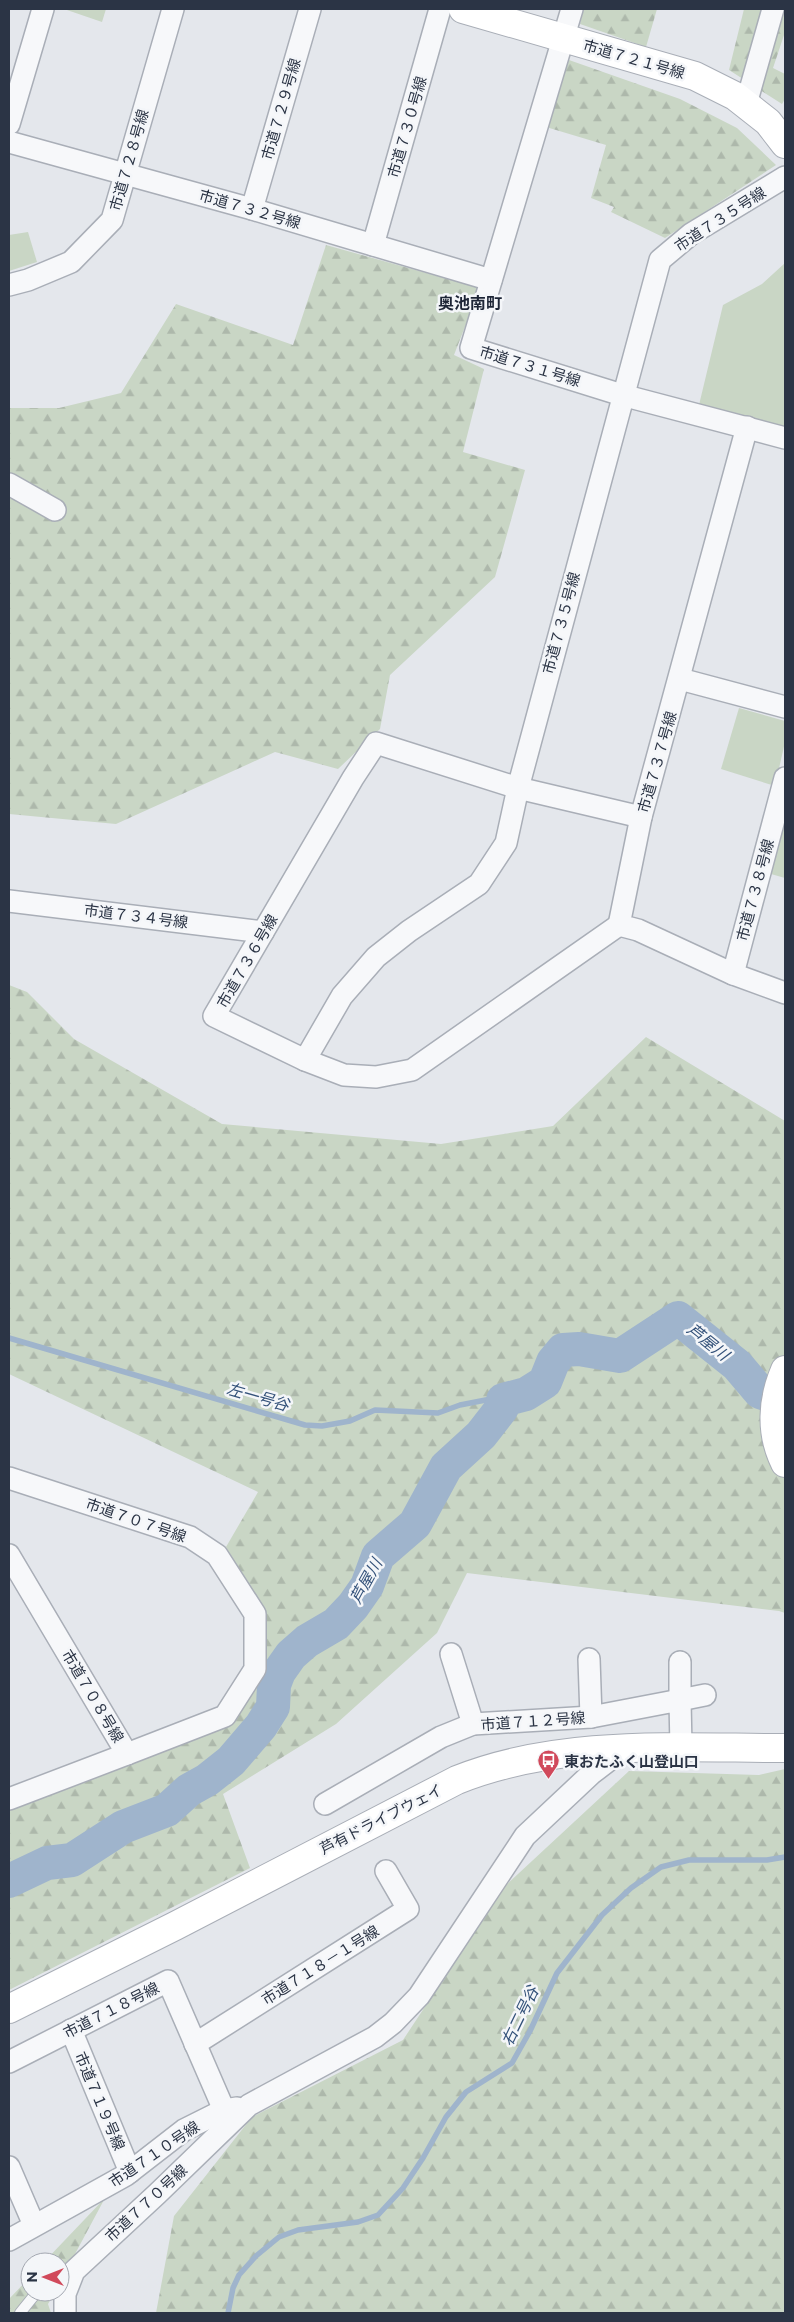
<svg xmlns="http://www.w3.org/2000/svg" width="794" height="2322" font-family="Montserrat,'Noto Sans JP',sans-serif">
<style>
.green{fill:#c9d6c5}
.forest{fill:url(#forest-firs)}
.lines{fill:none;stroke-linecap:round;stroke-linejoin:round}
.stream{stroke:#9fb4cc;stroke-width:5.5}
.river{stroke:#9fb4cc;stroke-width:34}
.lane-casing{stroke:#a9aeb7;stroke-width:12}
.street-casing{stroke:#a9aeb7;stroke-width:24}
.secondary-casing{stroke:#a9aeb7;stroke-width:30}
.lane{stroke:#f7f8fa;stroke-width:10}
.street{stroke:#f7f8fa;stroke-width:21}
.secondary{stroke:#fff;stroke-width:28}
.labels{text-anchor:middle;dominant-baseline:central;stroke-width:5;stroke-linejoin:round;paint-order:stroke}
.street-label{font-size:15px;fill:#2b3445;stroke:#f4f6f9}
.poi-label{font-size:15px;font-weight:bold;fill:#2b3445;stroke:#f4f6f9;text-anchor:start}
.neighbourhood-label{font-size:16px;font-weight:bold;fill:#1d2536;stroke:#f4f6f9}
.water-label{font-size:16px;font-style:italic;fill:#34527a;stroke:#f4f6f9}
</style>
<defs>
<pattern id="forest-firs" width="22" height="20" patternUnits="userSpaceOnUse" patternTransform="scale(1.25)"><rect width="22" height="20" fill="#c9d6c5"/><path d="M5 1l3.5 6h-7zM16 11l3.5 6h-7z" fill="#adb8ab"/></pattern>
</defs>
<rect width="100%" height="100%" fill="#e4e7ec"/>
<g class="green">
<polygon points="64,9 106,9 102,22"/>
<polygon points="28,232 37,262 9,271 9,235"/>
<polygon points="785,263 785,428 699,405 723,305 762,284"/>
<polygon points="739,708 785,721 785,742 775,786 721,769"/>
<polygon points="783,823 785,824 785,878 771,874"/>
</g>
<g class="forest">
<polygon points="584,9 657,9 646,47 580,24"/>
<polygon points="744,9 785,9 785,32 773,68 785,74 785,99 782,104 729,70"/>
<polygon points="569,60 680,99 737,128 776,165 665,238 611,212 614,207 591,198 606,145 546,127"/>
<polygon points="326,245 480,288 454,355 484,369 463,452 525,470 495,577 390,675 380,729 338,769 275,752 116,824 9,814 9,408 59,408 121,393 176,304 293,345"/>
<polygon points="9,985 27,992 74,1039 222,1124 441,1144 553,1126 646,1037 785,1121 785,1613 779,1611 467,1573 437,1633 336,1724 223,1794 250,1868 9,1990 9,1808 232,1720 264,1612 226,1547 258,1492 9,1374"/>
<polygon points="785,1769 785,2313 156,2313 174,2216 252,2117 403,2040 504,1887 629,1771 759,1775"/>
<polygon points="105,2198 60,2282 60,2262 44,2262"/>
<polygon points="30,2277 30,2292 55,2292 48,2304 51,2313 9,2313 9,2299"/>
</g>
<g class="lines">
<g class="stream">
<polyline points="9,1338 305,1425 322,1426 350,1421 375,1410 438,1413 460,1405 496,1398 503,1400"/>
<polyline points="228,2313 233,2288 239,2275 256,2256 279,2237 298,2230 358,2222 378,2215 403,2188 423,2158 446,2117 466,2092 512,2063 530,2031 557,1973 602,1915 631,1888 661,1867 689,1860 767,1860 785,1857"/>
</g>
<polyline class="river" points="9,1881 47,1863 72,1860 123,1827 167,1810 189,1790 207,1780 231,1761 261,1726 273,1707 274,1685 279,1672 291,1655 307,1641 336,1624 353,1606 367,1586 378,1556 415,1524 446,1467 481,1435 502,1408 503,1400 526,1394 545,1382 553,1362 563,1350 579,1349 620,1356 678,1318 737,1365 760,1392 785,1400"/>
<defs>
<polyline id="lane" points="20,2313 37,2292"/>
<g id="street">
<polyline points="572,9 471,348 622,395 785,438"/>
<polyline points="746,104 773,9"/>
<polyline points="9,124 43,9"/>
<polyline points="9,142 252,209 491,280"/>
<polyline points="252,209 310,9"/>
<polyline points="373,245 440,9"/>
<polyline points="9,285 28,280 71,262 112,220 173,9"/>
<polyline points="747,427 641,817 619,925 638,930 733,974 785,993"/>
<polyline points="9,484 55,510"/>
<polyline points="680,679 785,707"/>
<polyline points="9,901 263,932"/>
<polyline points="619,925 412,1070 376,1077 344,1075 305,1060 214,1016 353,778 376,743 518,788 641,817"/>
<polyline points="733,974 785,778"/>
<polyline points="305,1060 342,996 376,957 409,931 479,884 506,843 518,788 660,260 691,234 785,177"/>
<polyline points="9,1478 190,1537 217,1555 255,1614 255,1669 225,1716 127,1754"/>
<polyline points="9,1555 127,1754 9,1799"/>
<polyline points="451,1654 473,1724"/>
<polyline points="589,1659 591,1717"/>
<polyline points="680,1662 680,1700 705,1695"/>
<polyline points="325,1804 441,1737 473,1724 591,1717 680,1700 681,1748"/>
<polyline points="71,2030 130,2172"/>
<polyline points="195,2044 408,1909 386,1871"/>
<polyline points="9,2062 168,1981 224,2110"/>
<polyline points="9,2167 34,2225"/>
<polyline points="9,2240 126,2175 184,2130 224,2110 237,2108"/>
<polyline points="65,2313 65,2294 74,2271 157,2194 249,2105 375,2037 393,2023 419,1996 525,1836 591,1774 625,1748"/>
</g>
<g id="secondary">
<polyline points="463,9 695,76 735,96 768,122 785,144"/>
<path d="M 785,1370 C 772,1400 770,1433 785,1463"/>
<path d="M 9,2009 L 175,1926 L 457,1780 C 559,1739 677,1748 785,1748"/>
</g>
</defs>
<use href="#lane" class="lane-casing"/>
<use href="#street" class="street-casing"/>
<use href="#secondary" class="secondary-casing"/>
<use href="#lane" class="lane"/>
<use href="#street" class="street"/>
<use href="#secondary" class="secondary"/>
</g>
<defs>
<symbol id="bus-pin" viewBox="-11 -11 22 30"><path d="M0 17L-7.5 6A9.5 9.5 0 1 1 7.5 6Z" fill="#d1495b" stroke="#f4f6f9"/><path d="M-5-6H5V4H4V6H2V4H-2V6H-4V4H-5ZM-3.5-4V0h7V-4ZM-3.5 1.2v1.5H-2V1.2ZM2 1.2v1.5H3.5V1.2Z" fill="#fff"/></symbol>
</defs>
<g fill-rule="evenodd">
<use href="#bus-pin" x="536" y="1748" width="25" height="34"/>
</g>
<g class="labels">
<g class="street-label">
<text transform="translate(634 59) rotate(16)">市道７２１号線</text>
<text transform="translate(281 109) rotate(-74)">市道７２９号線</text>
<text transform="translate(407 127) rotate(-74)">市道７３０号線</text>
<text transform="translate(129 160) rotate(-74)">市道７２８号線</text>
<text transform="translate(250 209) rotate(16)">市道７３２号線</text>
<text transform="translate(720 219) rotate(-33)">市道７３５号線</text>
<text transform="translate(530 366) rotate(17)">市道７３１号線</text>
<text transform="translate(561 623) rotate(-75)">市道７３５号線</text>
<text transform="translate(657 762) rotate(-74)">市道７３７号線</text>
<text transform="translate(755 890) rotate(-75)">市道７３８号線</text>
<text transform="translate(136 916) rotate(7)">市道７３４号線</text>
<text transform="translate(247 961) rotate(-60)">市道７３６号線</text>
<text transform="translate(136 1520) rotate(19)">市道７０７号線</text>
<text transform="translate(93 1696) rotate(59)">市道７０８号線</text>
<text transform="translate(533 1721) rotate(-4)">市道７１２号線</text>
<text transform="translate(381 1819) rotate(-27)">芦有ドライブウェイ</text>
<text transform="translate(320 1965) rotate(-32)">市道７１８－１号線</text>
<text transform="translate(111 2010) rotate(-27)">市道７１８号線</text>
<text transform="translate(100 2101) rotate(67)">市道７１９号線</text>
<text transform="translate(154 2154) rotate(-34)">市道７１０号線</text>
<text transform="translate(146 2203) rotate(-43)">市道７７０号線</text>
</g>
<g class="poi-label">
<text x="564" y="1761">東おたふく山登山口</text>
</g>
<g class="neighbourhood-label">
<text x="470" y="303">奥池南町</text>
</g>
<g class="water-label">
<text transform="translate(708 1342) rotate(39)">芦屋川</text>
<text transform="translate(258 1397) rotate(16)">左一号谷</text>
<text transform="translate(366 1581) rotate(-61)">芦屋川</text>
<text transform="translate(520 2016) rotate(-64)">右二号谷</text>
</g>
</g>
<rect width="794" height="2322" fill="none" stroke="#2b3445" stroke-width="20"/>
<g transform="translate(45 2277) rotate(270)"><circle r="24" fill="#f4f6f9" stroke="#a4a8b1"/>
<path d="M0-4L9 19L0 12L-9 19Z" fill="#d1495b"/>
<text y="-8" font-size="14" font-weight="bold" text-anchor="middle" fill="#2b3445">N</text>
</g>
</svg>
